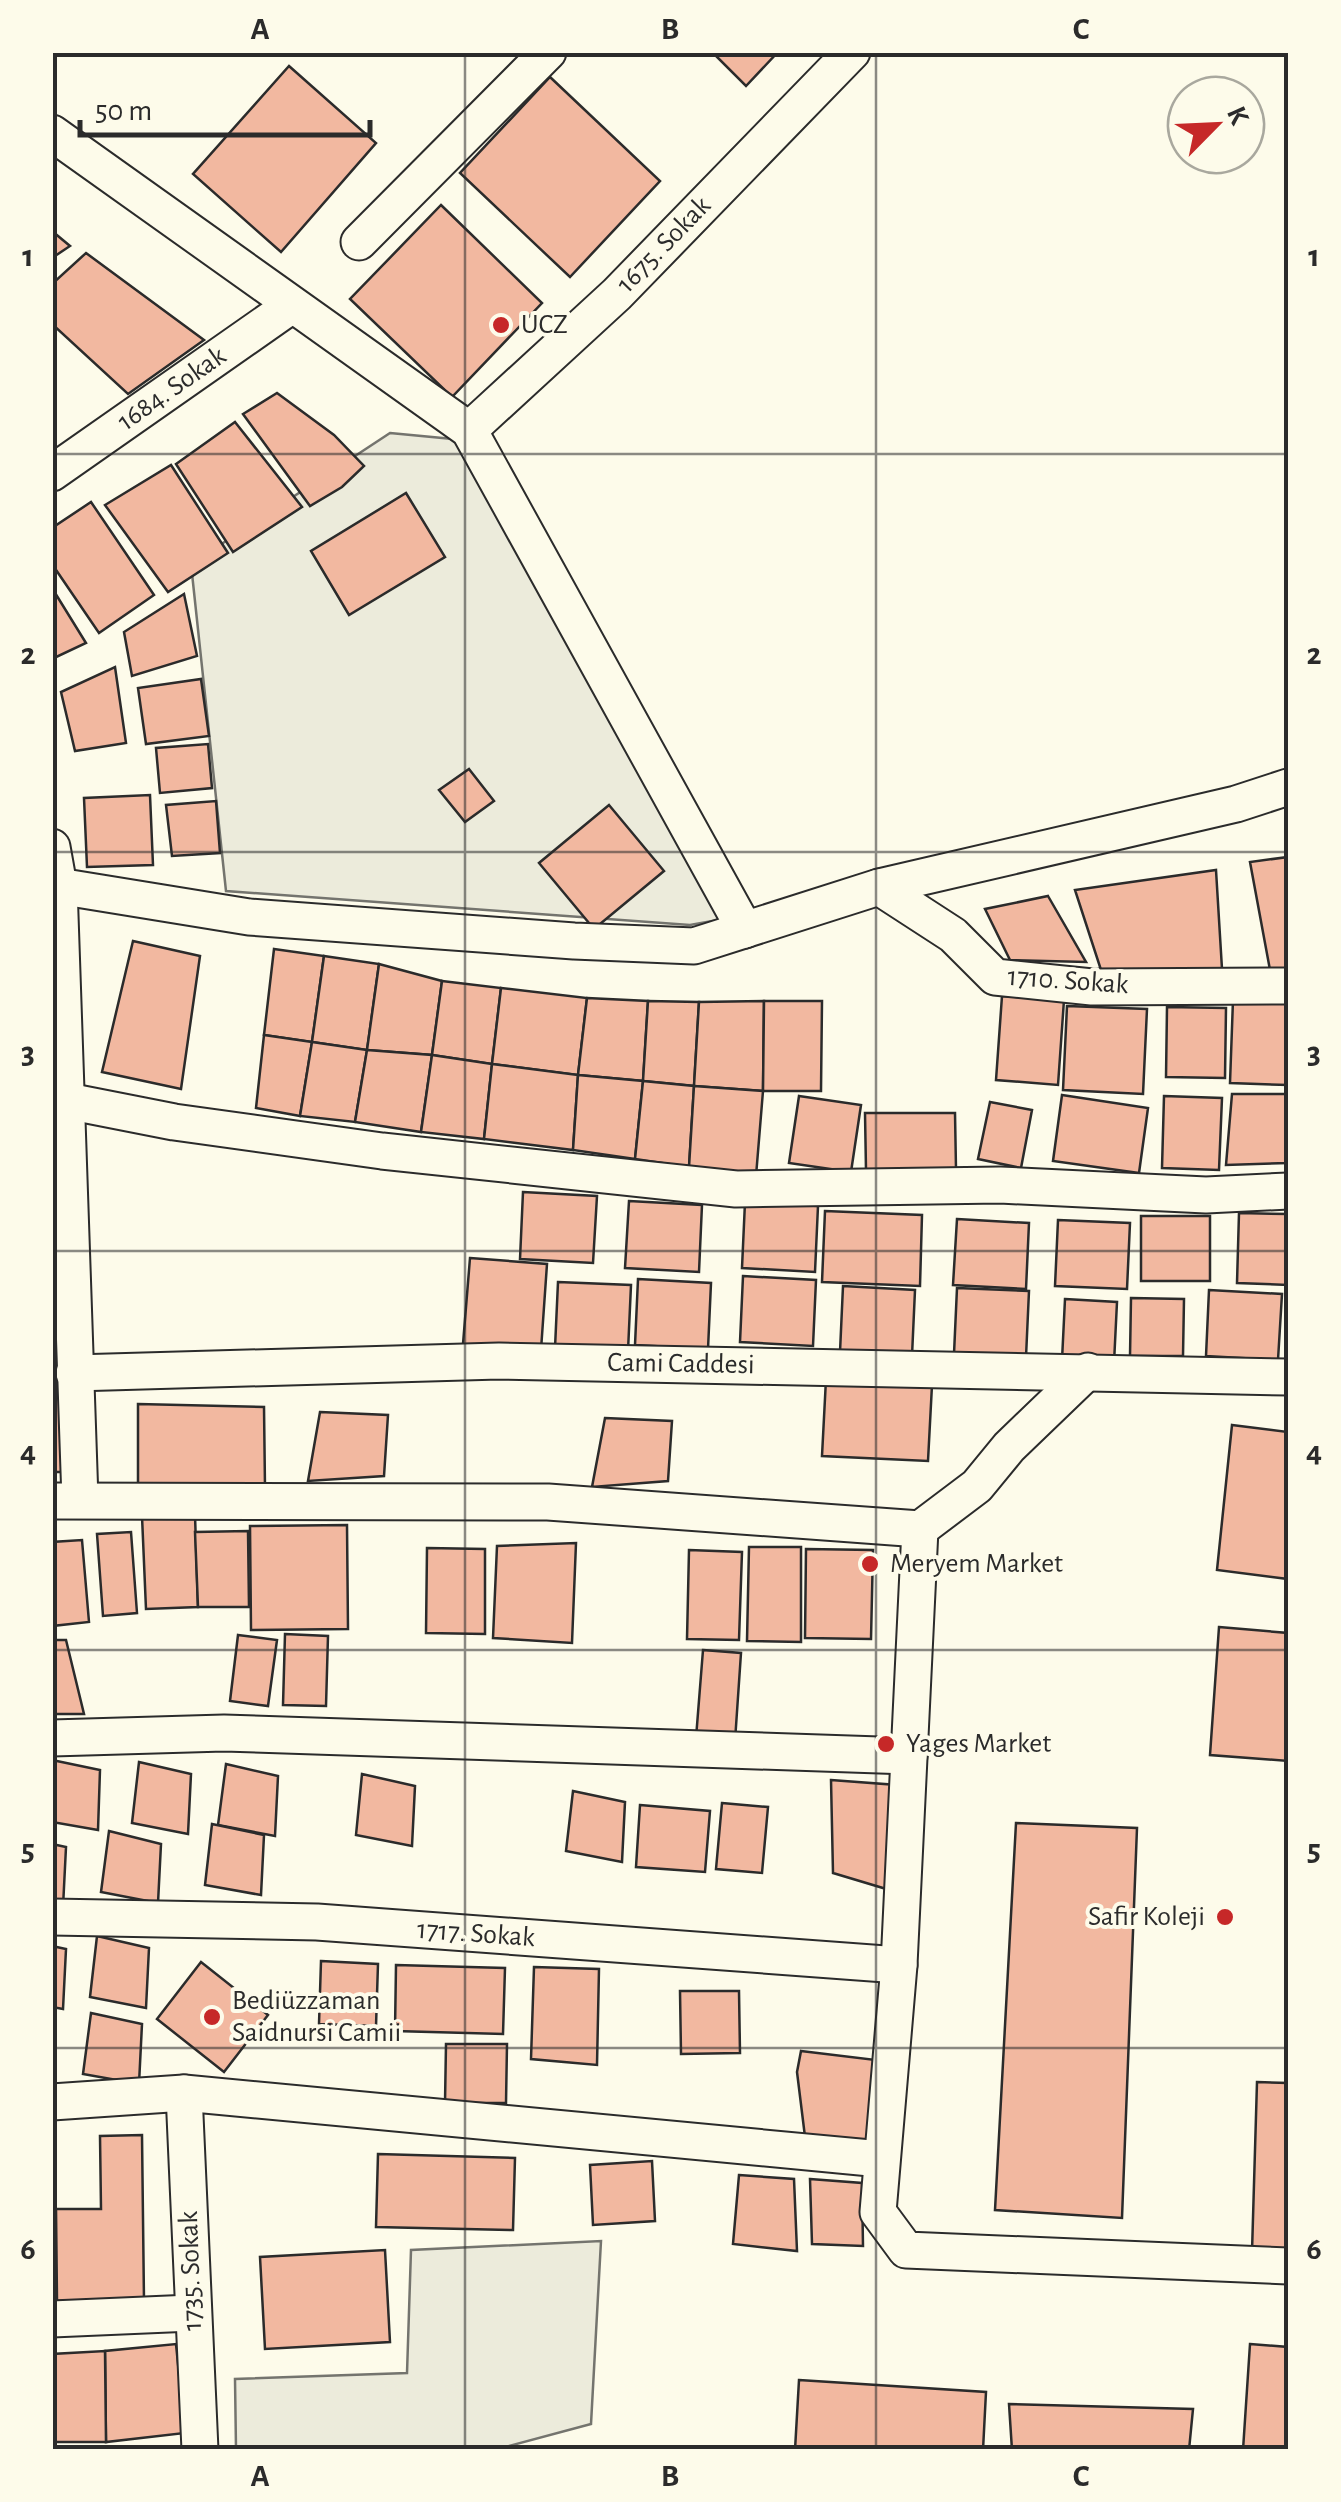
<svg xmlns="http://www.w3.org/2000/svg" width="1341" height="2502" font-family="'Alegreya Sans',sans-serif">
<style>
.green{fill:#ecebdb;stroke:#74746e;stroke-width:2.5}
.building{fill:#f2b8a0;stroke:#2b2b2b;stroke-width:2.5}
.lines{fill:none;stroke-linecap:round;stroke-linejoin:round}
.minor-casing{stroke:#2b2b2b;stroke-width:39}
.minor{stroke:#fdfbea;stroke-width:35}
.grid{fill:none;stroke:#2b2b2b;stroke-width:2.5;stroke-opacity:0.55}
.poi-dot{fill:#c62828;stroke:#fdfbea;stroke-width:4}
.labels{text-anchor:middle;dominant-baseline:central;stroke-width:8;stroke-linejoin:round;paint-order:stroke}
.street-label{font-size:28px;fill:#2b2b2b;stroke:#fdfbea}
.poi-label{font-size:28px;fill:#2b2b2b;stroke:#fdfbea;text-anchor:start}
.neatline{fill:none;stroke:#2b2b2b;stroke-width:4}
.grid-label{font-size:32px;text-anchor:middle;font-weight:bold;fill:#2b2b2b}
</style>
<rect width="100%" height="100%" fill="#fdfbea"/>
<g class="green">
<polygon points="390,433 484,442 746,915 690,925 226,891 191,564"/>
<polygon points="601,2241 591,2424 498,2449 236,2449 235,2379 407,2373 411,2250"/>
</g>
<g class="building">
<polygon points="712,52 778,52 746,86"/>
<polygon points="289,66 376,143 281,252 193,174"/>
<polygon points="550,77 660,181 570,277 460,173"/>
<polygon points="441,205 542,303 452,397 350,299"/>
<polygon points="52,231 70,246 52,258"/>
<polygon points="86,253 204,340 128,394 52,324 52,284"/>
<polygon points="277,393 334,435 364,466 342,487 310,506 243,414"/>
<polygon points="235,422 302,507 233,552 176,464"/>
<polygon points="171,465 228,553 168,592 105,505"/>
<polygon points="406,493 445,557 349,615 311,551"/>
<polygon points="91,502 154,595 99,633 52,564 52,528"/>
<polygon points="52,588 86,643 52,659"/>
<polygon points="184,594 197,656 132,676 124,632"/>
<polygon points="115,667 126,743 75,751 61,692"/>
<polygon points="201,679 209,736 146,744 138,688"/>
<polygon points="208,744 212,788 160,793 156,748"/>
<polygon points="469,769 494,801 465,822 439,790"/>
<polygon points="150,795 153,865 87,867 84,798"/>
<polygon points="216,801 220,853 172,856 166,805"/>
<polygon points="609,805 664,871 594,929 539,863"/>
<polygon points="1288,857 1288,969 1270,970 1250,862"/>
<polygon points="1216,870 1222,969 1101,970 1075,890"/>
<polygon points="1048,896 1086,962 1010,960 985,909"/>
<polygon points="133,941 200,956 181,1089 102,1072"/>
<polygon points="274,949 324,956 312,1042 264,1035"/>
<polygon points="324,956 379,964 367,1050 312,1042"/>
<polygon points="379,964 442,981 432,1055 367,1050"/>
<polygon points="442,981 501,988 492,1064 432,1055"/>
<polygon points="501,988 587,998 578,1075 492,1064"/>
<polygon points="1002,996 1064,1000 1058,1085 996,1080"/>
<polygon points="587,998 648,1001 643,1081 578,1075"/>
<polygon points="1233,1000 1288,1002 1288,1085 1230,1083"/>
<polygon points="648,1001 699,1002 694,1086 643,1081"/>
<polygon points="764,1001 763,1091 694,1086 699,1002"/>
<polygon points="764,1001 822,1001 821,1091 763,1091"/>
<polygon points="1067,1006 1147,1009 1143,1094 1063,1090"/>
<polygon points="1167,1007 1226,1008 1225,1078 1166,1077"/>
<polygon points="264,1035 312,1042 300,1116 256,1108"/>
<polygon points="312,1042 367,1050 355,1122 300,1116"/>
<polygon points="367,1050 432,1055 421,1132 355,1122"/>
<polygon points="432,1055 492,1064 484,1139 421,1132"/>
<polygon points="492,1064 578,1075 573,1150 484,1139"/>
<polygon points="578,1075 643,1081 635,1159 573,1150"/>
<polygon points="643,1081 694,1086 689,1167 635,1159"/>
<polygon points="694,1086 763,1091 756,1176 689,1167"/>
<polygon points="1232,1094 1286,1094 1287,1163 1226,1165"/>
<polygon points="1062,1095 1148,1108 1139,1173 1053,1161"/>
<polygon points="799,1096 861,1105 851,1172 789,1163"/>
<polygon points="1164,1096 1222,1098 1219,1170 1162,1168"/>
<polygon points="990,1102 1032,1110 1021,1168 978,1159"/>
<polygon points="865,1113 955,1113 956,1169 866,1170"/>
<polygon points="523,1192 597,1196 593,1263 520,1259"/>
<polygon points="629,1201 702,1205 699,1272 625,1268"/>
<polygon points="745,1202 818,1206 815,1272 742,1268"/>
<polygon points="825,1211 922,1215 920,1286 822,1282"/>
<polygon points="1239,1213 1288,1214 1288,1285 1237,1283"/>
<rect x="1141" y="1216" width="69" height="65"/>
<polygon points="957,1219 1029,1223 1026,1289 953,1285"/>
<polygon points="1058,1220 1130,1223 1127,1289 1055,1286"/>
<polygon points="470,1258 547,1264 541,1350 463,1344"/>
<polygon points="743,1276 816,1280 813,1346 740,1342"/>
<polygon points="638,1279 711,1283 708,1349 635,1345"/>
<polygon points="558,1282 631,1285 628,1351 555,1348"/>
<polygon points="843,1286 915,1290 912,1356 840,1352"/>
<polygon points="957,1288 1029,1291 1026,1357 954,1354"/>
<polygon points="1209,1290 1282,1294 1278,1360 1206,1356"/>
<polygon points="52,1294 65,1386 52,1387"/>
<polygon points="1131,1298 1184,1299 1183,1356 1130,1356"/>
<polygon points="1065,1299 1117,1302 1114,1363 1062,1360"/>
<polygon points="826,1379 932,1385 928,1461 822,1456"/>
<polygon points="52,1398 64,1398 66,1472 52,1472"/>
<polygon points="138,1404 264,1407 265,1488 138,1486"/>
<polygon points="320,1412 388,1415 384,1476 308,1481"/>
<polygon points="605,1418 672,1421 668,1481 592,1487"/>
<polygon points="1232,1425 1288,1432 1288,1579 1217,1570"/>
<polygon points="195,1515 198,1607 146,1609 142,1516"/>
<polygon points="347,1525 348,1629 251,1630 250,1526"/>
<polygon points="248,1531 249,1607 198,1607 195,1532"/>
<polygon points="131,1532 137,1613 103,1616 97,1534"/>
<polygon points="82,1540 89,1622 52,1626 52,1542"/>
<polygon points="576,1543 572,1643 493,1638 497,1546"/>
<polygon points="749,1547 801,1547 801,1642 747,1641"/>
<polygon points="427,1548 485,1549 485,1634 426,1633"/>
<polygon points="806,1549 873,1550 871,1639 805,1638"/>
<polygon points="689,1550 742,1552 739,1640 687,1639"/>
<polygon points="1219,1627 1288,1633 1288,1761 1210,1755"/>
<polygon points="285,1634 328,1636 326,1706 283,1705"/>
<polygon points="238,1635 277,1640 268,1706 230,1701"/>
<polygon points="52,1640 66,1640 84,1714 52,1714"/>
<polygon points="703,1650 741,1653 735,1741 696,1738"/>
<polygon points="52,1760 100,1770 98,1830 52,1822"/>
<polygon points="139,1762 191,1774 188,1834 132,1823"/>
<polygon points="226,1764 278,1776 275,1836 218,1825"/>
<polygon points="362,1774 415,1786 412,1846 356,1835"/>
<polygon points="831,1780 897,1785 893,1891 833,1873"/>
<polygon points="573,1791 625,1802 622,1862 566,1851"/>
<polygon points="722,1803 768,1807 762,1873 716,1869"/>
<polygon points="640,1805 710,1811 705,1872 636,1867"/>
<polygon points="1016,1823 1137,1828 1122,2218 995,2210"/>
<polygon points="212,1824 264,1835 261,1895 205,1885"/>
<polygon points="109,1831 161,1844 158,1903 101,1892"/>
<polygon points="52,1844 66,1847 63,1907 52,1905"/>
<polygon points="97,1936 149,1948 146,2008 90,1997"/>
<polygon points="52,1946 66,1949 63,2009 52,2007"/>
<polygon points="321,1961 378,1964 376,2026 319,2024"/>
<polygon points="201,1962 268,2015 224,2072 157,2019"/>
<polygon points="396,1965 505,1968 503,2034 395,2031"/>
<polygon points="534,1967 599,1969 597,2065 531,2059"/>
<polygon points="680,1991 739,1991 740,2053 681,2054"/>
<polygon points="91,2013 142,2024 139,2084 83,2074"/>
<polygon points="446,2044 507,2044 506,2103 445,2103"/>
<polygon points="801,2051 876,2060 870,2142 806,2145 797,2072"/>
<polygon points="1257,2082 1288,2083 1288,2253 1252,2252"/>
<polygon points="142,2135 144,2301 57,2301 56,2209 101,2209 100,2136"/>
<polygon points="378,2154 515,2158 513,2230 376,2227"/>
<polygon points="652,2161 655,2221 593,2225 590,2165"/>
<polygon points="739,2175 794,2179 797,2251 733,2244"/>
<polygon points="810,2179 862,2183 863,2246 812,2244"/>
<polygon points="385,2250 390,2342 265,2349 260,2257"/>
<polygon points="176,2344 185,2433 106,2442 105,2351"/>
<polygon points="1250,2344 1288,2347 1288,2450 1243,2450"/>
<polygon points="105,2351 106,2442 52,2442 52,2354"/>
<polygon points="799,2380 986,2392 983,2450 795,2450"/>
<polygon points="1009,2404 1193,2409 1189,2450 1012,2450"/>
</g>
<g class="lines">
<defs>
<g id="minor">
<polyline points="52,133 469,430 745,930"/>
<polyline points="359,242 548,52"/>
<polyline points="469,430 617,294 852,52"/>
<polyline points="52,473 292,305"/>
<polyline points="52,847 59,886 80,1500"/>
<polyline points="52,885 249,917 574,941 694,946 879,887 1236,804 1288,787"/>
<polyline points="879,887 953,935 995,977 1092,987 1288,986"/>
<polyline points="52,1098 174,1122 382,1151 736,1189 1000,1185 1206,1195 1288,1191"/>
<polyline points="74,1373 499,1361 1288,1377"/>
<polyline points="52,1501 548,1502 920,1529 977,1486 1009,1447 1088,1371"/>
<polyline points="920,1529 899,1965 878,2212 906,2250 1288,2266"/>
<polyline points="52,1738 224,1733 909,1756"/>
<polyline points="52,1917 317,1922 899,1965"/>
<polyline points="184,2093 200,2450"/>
<polyline points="52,2102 184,2093 881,2159"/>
<polyline points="52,2319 192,2313"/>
</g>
</defs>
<use href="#minor" class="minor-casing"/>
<use href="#minor" class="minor"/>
</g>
<path class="grid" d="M 465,52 L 465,2450M 876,52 L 876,2450M 52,454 L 1288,454M 52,852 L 1288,852M 52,1251 L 1288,1251M 52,1650 L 1288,1650M 52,2048 L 1288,2048"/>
<g class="poi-dot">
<circle cx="501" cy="325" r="10"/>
<circle cx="870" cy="1564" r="10"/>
<circle cx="886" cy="1744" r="10"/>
<circle cx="1225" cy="1917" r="10"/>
<circle cx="212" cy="2017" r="10"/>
</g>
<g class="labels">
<g class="street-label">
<text transform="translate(664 245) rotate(-46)">1675. Sokak</text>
<text transform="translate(172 389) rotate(-35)">1684. Sokak</text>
<text transform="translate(1068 981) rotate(4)">1710. Sokak</text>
<text transform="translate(681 1364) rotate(1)">Cami Caddesi</text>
<text transform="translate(476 1934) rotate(4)">1717. Sokak</text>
<text transform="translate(191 2271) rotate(-92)">1735. Sokak</text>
</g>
<g class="poi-label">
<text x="521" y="325">UCZ</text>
<text x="890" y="1564">Meryem Market</text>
<text x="906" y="1744">Yages Market</text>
<text x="1205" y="1917" text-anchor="end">Safir Koleji</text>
<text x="232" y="2001">Bediüzzaman<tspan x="232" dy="32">Saidnursi Camii</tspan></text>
</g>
</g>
<rect width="1341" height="2502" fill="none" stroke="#fdfbea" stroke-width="110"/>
<g transform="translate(1216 125) rotate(66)"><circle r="48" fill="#fdfbea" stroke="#a9a89e" stroke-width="2.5"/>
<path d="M0-8L18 38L0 25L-18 38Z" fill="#c62828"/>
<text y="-15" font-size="28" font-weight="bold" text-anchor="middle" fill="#2b2b2b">K</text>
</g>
<path d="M80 120v15h290v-15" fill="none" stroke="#2b2b2b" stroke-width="5"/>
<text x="95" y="120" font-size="30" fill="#2b2b2b" stroke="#fdfbea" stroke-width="8" paint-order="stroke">50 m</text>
<rect x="55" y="55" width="1231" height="2392" class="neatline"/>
<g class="grid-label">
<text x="260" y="39">A</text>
<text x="670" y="39">B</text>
<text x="1081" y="39">C</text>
<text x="28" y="266">1</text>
<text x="1314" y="266">1</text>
<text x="28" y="664">2</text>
<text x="1314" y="664">2</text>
<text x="28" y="1063">3</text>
<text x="1314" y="1063">3</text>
<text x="28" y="1462">4</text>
<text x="1314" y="1462">4</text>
<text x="28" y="1860">5</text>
<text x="1314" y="1860">5</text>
<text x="28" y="2259">6</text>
<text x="1314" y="2259">6</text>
<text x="260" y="2486">A</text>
<text x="670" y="2486">B</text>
<text x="1081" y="2486">C</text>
</g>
</svg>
